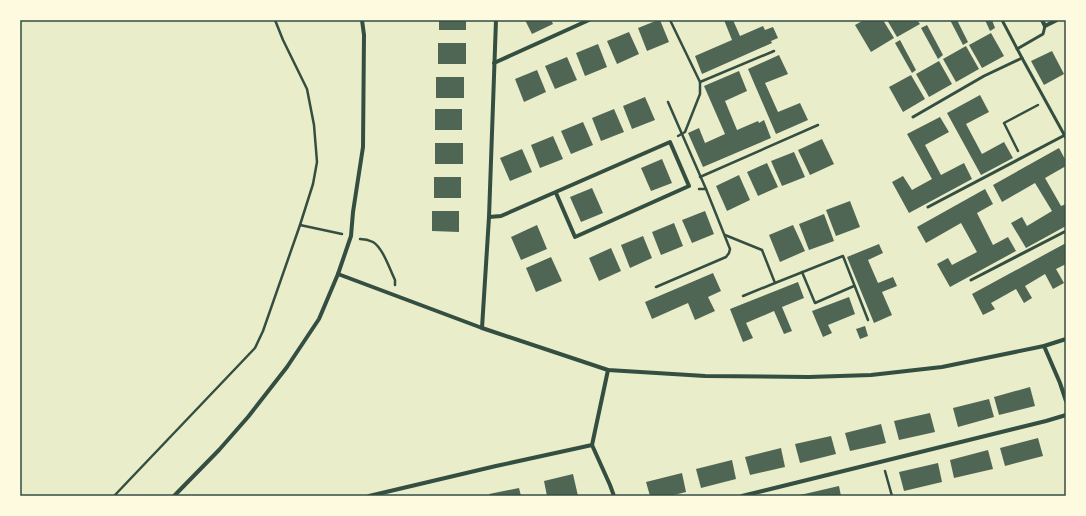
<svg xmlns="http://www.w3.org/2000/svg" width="1086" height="516" font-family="'Times New Roman',serif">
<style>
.building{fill:#4f6655}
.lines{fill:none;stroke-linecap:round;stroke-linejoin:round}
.path{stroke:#344e41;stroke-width:2.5}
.service{stroke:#344e41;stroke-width:3}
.minor{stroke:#344e41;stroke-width:4}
.neatline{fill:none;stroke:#344e41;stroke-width:1.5}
</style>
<rect width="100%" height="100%" fill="#e9edc9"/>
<g class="building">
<rect x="439" y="20" width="27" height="10"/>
<polygon points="525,20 551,20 553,24 532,34"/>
<polygon points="658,20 660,20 669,42 647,51 638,28"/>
<polygon points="724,20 733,20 740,36 763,26 765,30 773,27 778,38 771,41 772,43 702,74 695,56 732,40"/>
<polygon points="864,20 883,20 894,38 871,52 855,25"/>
<polygon points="887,20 917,20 920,24 897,37"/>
<polygon points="950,20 957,20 968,42 963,45"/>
<polygon points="985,20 992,20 995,28 990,31"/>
<polygon points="927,25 943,55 938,59 921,28"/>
<polygon points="629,32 639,54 617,64 607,41"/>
<polygon points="991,33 1004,56 982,68 969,45"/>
<polygon points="900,40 916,70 912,73 895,43"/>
<rect x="438" y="43" width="28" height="21"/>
<polygon points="598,44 607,67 585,76 576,53"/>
<polygon points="966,46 979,69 956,82 943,59"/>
<polygon points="1052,51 1064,74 1044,85 1031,61"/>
<polygon points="779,55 788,74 765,83 778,112 800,103 808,120 776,134 748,69"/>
<polygon points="567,57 577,80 555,89 545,66"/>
<polygon points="939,61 952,84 929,97 916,74"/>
<polygon points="537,70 546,92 524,102 515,79"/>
<polygon points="739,71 747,91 725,101 737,130 758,121 759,123 764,120 771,138 703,167 688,133 699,128 705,143 725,134 704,86"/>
<polygon points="911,75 925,99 903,112 889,87"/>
<rect x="436" y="77" width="28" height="21"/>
<polygon points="980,95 989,112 966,124 982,154 1004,142 1013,158 981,175 947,113"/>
<polygon points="645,97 655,120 632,129 623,106"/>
<rect x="435" y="109" width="27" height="21"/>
<polygon points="614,109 624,132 601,141 592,118"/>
<polygon points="940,117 949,132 925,145 941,175 964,163 972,179 909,213 892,182 903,176 912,190 932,179 907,134"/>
<polygon points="583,122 593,145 571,154 561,131"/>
<polygon points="553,136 563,159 540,168 531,145"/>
<polygon points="822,139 834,164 810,175 798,150"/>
<rect x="435" y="143" width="28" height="21"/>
<polygon points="1059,148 1066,161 1066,166 1045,178 1061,206 1066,204 1066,226 1026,248 1011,223 1022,217 1027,226 1052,211 1035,183 1002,202 993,185"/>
<polygon points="522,149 532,172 510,181 500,158"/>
<polygon points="794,152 805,177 782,186 771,161"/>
<polygon points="662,159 672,183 651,191 641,168"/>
<polygon points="767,163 778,187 758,196 747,172"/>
<polygon points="739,175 750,200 727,211 716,186"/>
<rect x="434" y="177" width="27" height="21"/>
<polygon points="592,188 603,213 581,222 570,197"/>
<polygon points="985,189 993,204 977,213 993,245 1008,237 1016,251 950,287 937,264 948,258 952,265 977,252 961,223 926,243 917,227"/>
<polygon points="850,201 860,227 836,236 826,210"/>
<polygon points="432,211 459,211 459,232 432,231"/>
<polygon points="705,211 714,234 692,243 682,220"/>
<polygon points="824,214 834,241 809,250 799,224"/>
<polygon points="674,223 683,246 661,255 652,232"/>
<polygon points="537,225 547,249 521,260 511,237"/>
<polygon points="793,225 805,251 780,262 769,235"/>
<polygon points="643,236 652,258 630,268 621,245"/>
<polygon points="1066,243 1066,264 1056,269 1064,283 1053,289 1045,274 1025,286 1032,298 1024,303 1016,289 991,303 995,309 983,315 972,294"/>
<polygon points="879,244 883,253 868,260 878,283 893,277 897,286 882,292 892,315 874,323 847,257"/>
<polygon points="611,248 621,271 599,281 589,258"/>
<polygon points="551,257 562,281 536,292 526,268"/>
<polygon points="713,273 721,291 708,297 715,311 695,320 688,303 652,319 645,302"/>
<polygon points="798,282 804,298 782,307 792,331 784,334 774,311 746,323 753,338 743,342 730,309"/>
<polygon points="849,297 855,314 828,325 832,333 823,337 812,311"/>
<polygon points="865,326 868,336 860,339 856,329"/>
<polygon points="1030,387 1035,406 999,415 994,397"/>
<polygon points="989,399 994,417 958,427 953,408"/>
<polygon points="930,413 935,432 899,440 894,421"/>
<polygon points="881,424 886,443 850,451 845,433"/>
<polygon points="831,436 836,454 800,463 795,444"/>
<polygon points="1038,438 1043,456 1005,466 1000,448"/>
<polygon points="781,448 785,467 750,475 745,457"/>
<polygon points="988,450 993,469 954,478 950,460"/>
<polygon points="732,460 736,479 701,488 696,469"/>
<polygon points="938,463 942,482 904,491 899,472"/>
<polygon points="682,473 686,492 670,496 650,496 646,482"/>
<polygon points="573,474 578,496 547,496 544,481"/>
<polygon points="839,486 841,496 800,496 800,495"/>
<polygon points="519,488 521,496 489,496 489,494"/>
</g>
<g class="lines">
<g class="path">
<polyline points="670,20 700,82 700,94 685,132 678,136"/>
<polyline points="700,82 774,51"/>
<polyline points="668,102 706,189"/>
<polyline points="1018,151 1004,123 1038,105"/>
<polyline points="700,177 818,125"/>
<polyline points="300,225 342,234"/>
<polyline points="725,235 762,250 775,283 743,296"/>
<path d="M 360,239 C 364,239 369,240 373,242 C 383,248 390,270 395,280 L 395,285"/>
<polyline points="802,272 815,303 854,286"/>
<polyline points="775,283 843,256 868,320"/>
<polyline points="656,287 726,257 729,253 730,249 706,189 699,189"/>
<polyline points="885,471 892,496"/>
<polyline points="114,496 255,348 263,331 300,225 313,184 317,162 314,125 307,89 283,40 275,20"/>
</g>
<g class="service">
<polyline points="1002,20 1022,58 1066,138"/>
<polyline points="1017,49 1043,34 1045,26"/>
<polyline points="913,117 984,76 1022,58"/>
<polyline points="928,207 1065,135"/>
<polyline points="971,280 1066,231"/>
</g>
<g class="minor">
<polyline points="1042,20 1045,26 1057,20"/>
<polyline points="494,63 589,20"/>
<polyline points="489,217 501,216 670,142 689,186 575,237 556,193"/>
<polyline points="338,274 482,328 608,370 705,376 809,377 871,375 942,367 1044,346 1066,339"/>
<polyline points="482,328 489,217 496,20"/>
<polyline points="1044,346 1060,383 1066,401"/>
<polyline points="592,445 610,485 614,496"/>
<polyline points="174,496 219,450 248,417 287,367 319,319 338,274 351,236 353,212 363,147 364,35 362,20"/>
<polyline points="369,496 496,466 592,445 608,370"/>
<polyline points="742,496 1046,421 1066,415"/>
</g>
</g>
<rect width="1086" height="516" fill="none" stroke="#fefae0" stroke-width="42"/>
<rect x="21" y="21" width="1044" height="474" class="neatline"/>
</svg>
